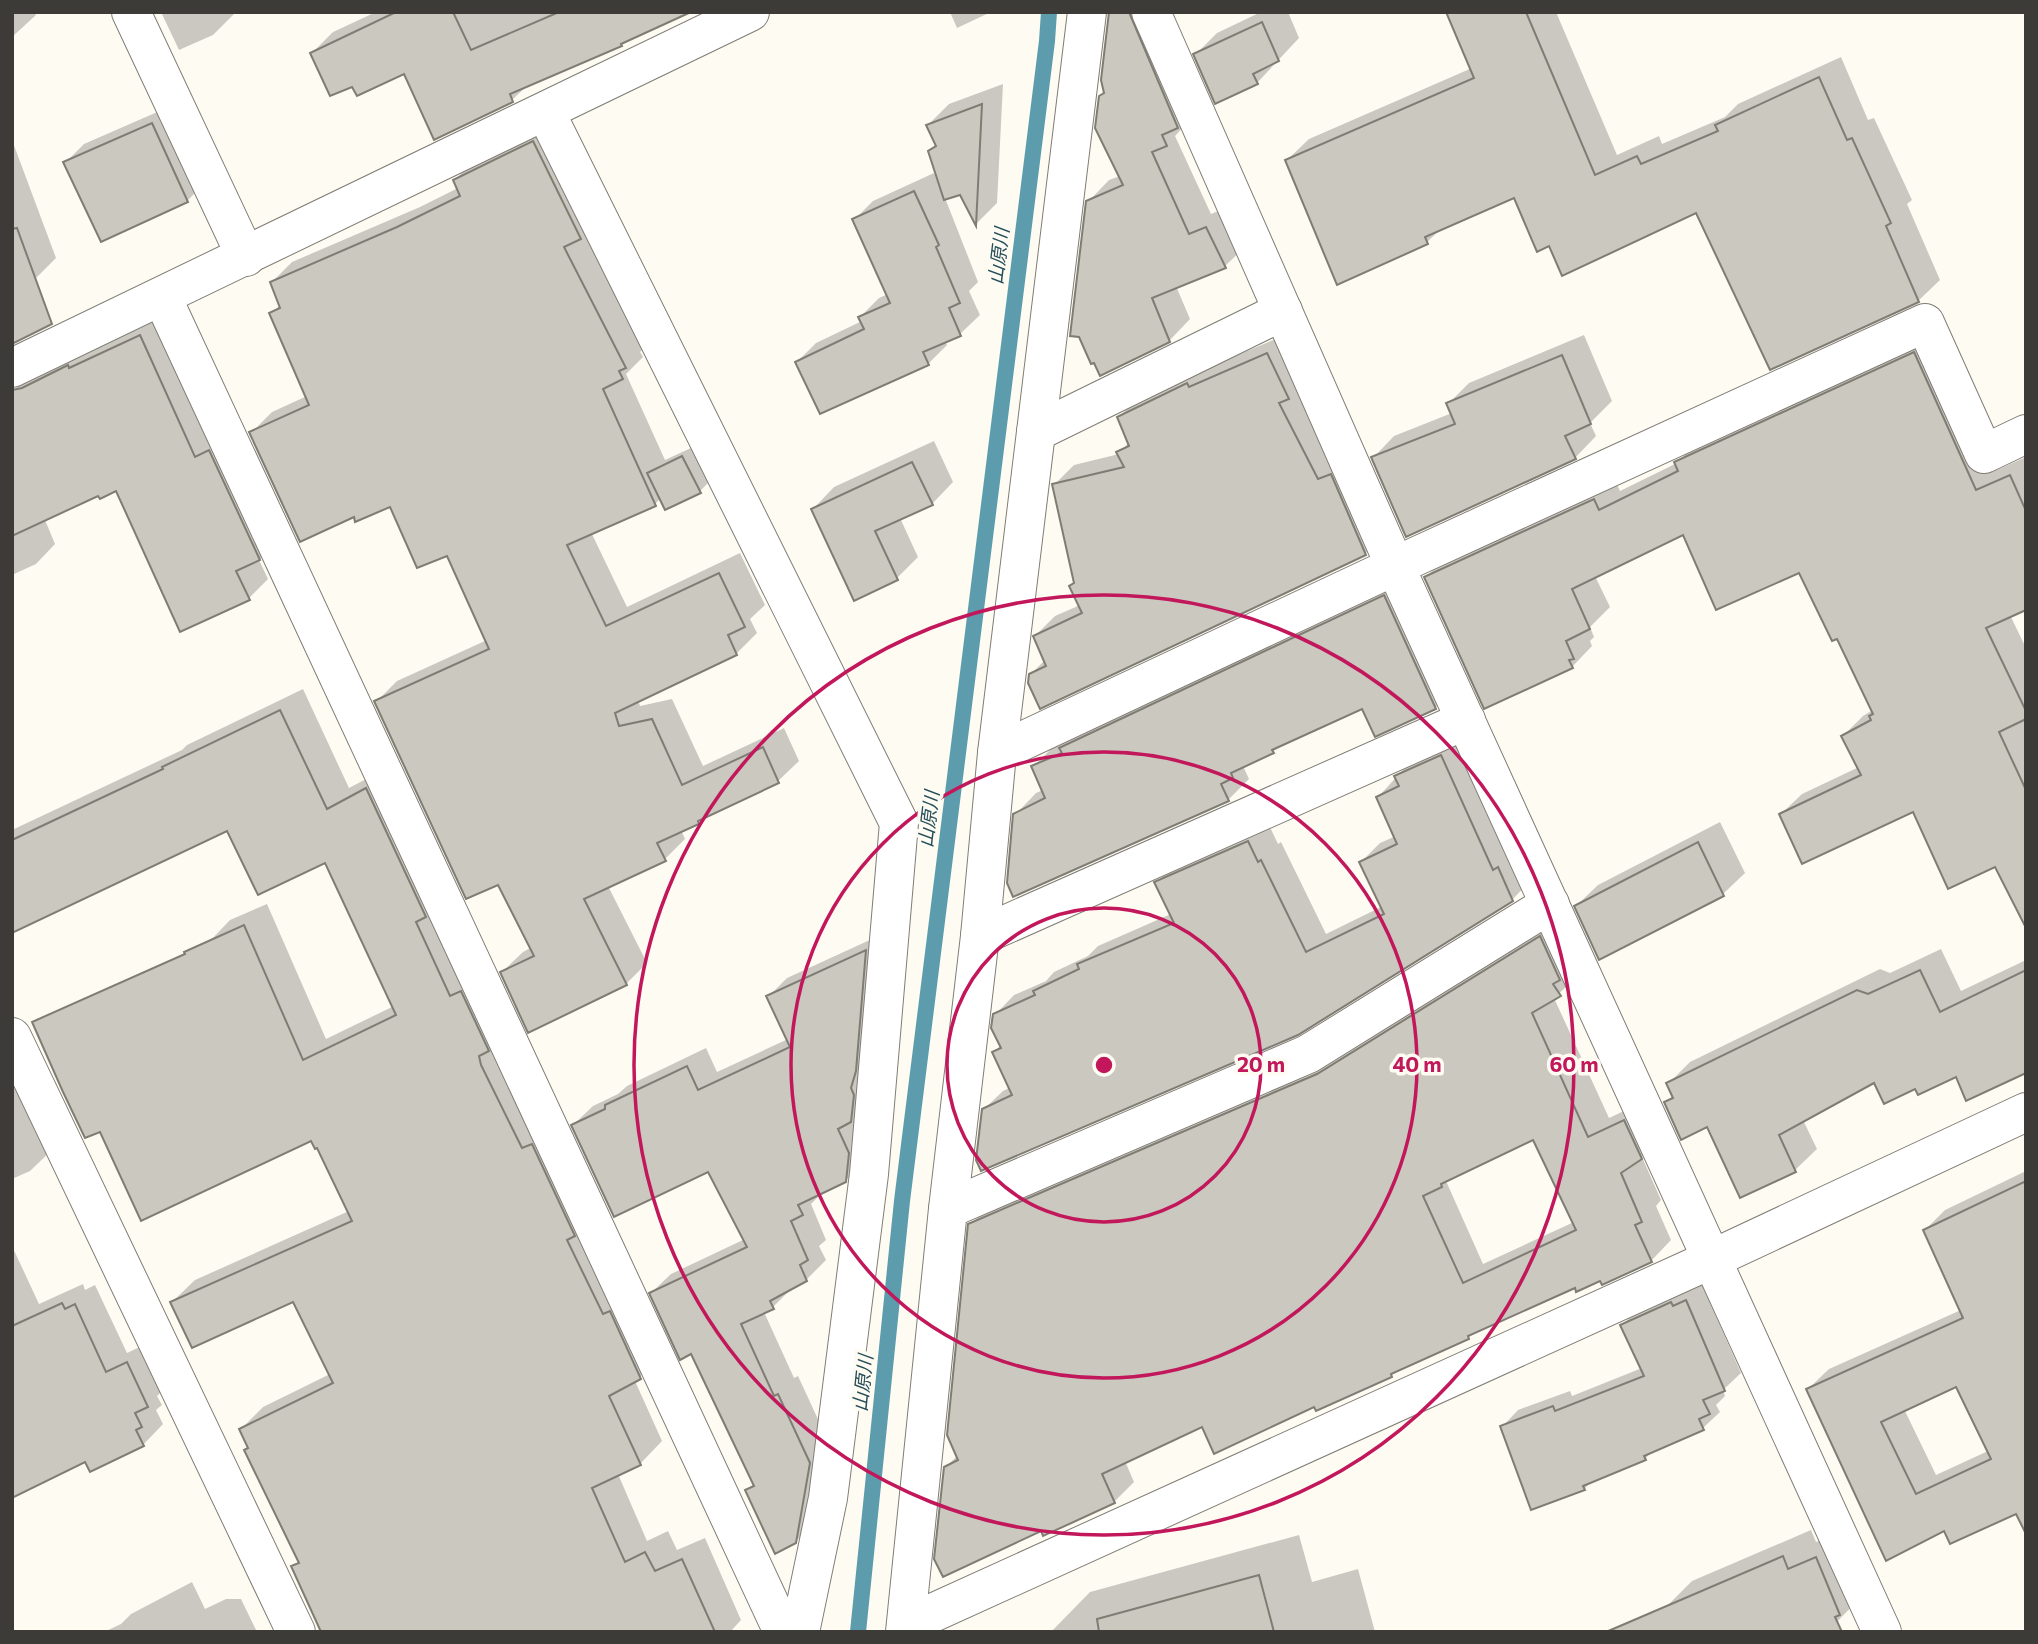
<svg xmlns="http://www.w3.org/2000/svg" width="2038" height="1644" font-family="Commissioner,'Noto Sans JP',sans-serif">
<style>
.shadow{fill:#0003;fill-rule:evenodd}
.lines{fill:none;stroke-linecap:round;stroke-linejoin:round}
.stream{stroke:#5c9cad;stroke-width:16}
.building{fill:#cac8bf;stroke:#7f7c74;stroke-width:2;fill-rule:evenodd}
.minor-casing{stroke:#807d75;stroke-width:40}
.minor{stroke:#fff;stroke-width:38}
.ring{fill:none;stroke:#c2185b;stroke-width:3.5}
.labels{text-anchor:middle;dominant-baseline:central;stroke-width:7;stroke-linejoin:round;paint-order:stroke}
.water-label{font-size:19px;font-style:italic;fill:#254e5a;stroke:#fefbf2}
.centre{fill:#c2185b;stroke:#fefbf2;stroke-width:3.5}
.ring-label{font-size:21px;text-anchor:middle;font-weight:bold;fill:#c2185b;stroke:#fefbf2;stroke-width:7;stroke-linejoin:round;paint-order:stroke}
</style>
<rect width="100%" height="100%" fill="#fefbf2"/>
<g class="shadow">
<polygon points="12,12 34,12 36,15 12,37"/>
<polygon points="161,12 233,12 234,14 213,35 179,50"/>
<polygon points="376,12 687,12 626,39 621,44 529,84 512,100 435,138 405,71 353,84 312,53 333,32"/>
<polygon points="950,12 991,12 957,28"/>
<polygon points="1111,12 1158,12 1187,123 1175,136 1211,214 1228,207 1246,246 1225,266 1176,286 1190,319 1169,341 1088,202 1109,180 1120,176 1106,91"/>
<polygon points="1261,12 1288,12 1299,38 1257,83 1196,54 1217,33"/>
<polygon points="1448,12 1556,12 1617,155 1659,136 1662,144 1725,117 1738,104 1841,57 1868,120 1874,118 1912,200 1907,204 1940,280 1918,301 1697,210 1515,195 1442,228 1427,242 1338,283 1287,160 1309,139 1472,68"/>
<polygon points="1003,84 997,203 976,224 961,192 945,198 978,282 969,291 980,315 960,334 945,341 947,345 928,364 797,362 816,343 862,321 860,317 879,298 888,294 854,220 873,201 934,173 937,180 939,179 930,151 937,144 928,125 949,104"/>
<polygon points="171,106 206,182 187,201 65,163 84,144"/>
<polygon points="554,122 646,346 640,352 643,357 626,374 665,460 693,447 710,481 700,491 661,498 655,504 591,532 627,607 740,553 765,605 750,619 757,633 736,654 638,700 640,706 672,699 703,766 784,728 799,761 778,781 705,815 698,822 681,830 685,839 665,859 608,886 647,963 626,984 502,972 523,952 532,947 499,882 376,702 397,681 487,640 448,554 391,505 355,515 251,433 272,412 307,396 271,314 281,304 272,282 292,262 420,207 458,188 455,180 475,159"/>
<polygon points="12,140 56,258 35,279 12,289"/>
<polygon points="159,317 279,540 259,560 268,579 249,598 116,489 99,493 45,520 55,544 36,564 12,575 12,392 22,382"/>
<polygon points="1935,333 1997,470 2026,457 2026,607 2010,615 2026,648 2026,924 1995,865 1914,809 1781,814 1802,794 1859,767 1843,736 1863,716 1873,710 1838,636 1800,571 1684,533 1595,576 1610,607 1590,627 1594,637 1590,641 1592,646 1572,667 1426,577 1447,556 1615,480 1620,491 1677,463 1697,442"/>
<polygon points="1287,334 1385,534 1365,554 1030,675 1045,660 1035,636 1055,616 1080,605 1071,586 1075,582 1054,485 1074,465 1119,454 1129,442 1119,417 1139,397"/>
<polygon points="1584,335 1612,401 1590,423 1596,436 1575,458 1373,458 1394,436 1452,413 1448,404 1469,383"/>
<polygon points="934,441 953,482 932,504 900,518 918,557 897,578 813,509 834,487"/>
<polygon points="1405,575 1456,687 1435,708 1363,707 1281,744 1273,752 1243,766 1249,779 1228,800 1015,815 1036,793 1043,790 1033,767 1054,746"/>
<polygon points="303,689 349,788 389,767 663,1356 635,1381 662,1441 640,1464 618,1474 647,1541 668,1531 677,1550 705,1538 741,1620 730,1632 374,1632 293,1567 300,1560 241,1429 263,1407 330,1374 294,1299 172,1302 195,1280 349,1211 318,1146 208,943 230,920 267,904 326,1039 394,1006 326,861 228,829 12,931 12,830 182,750 187,745"/>
<polygon points="1460,737 1531,880 1512,900 983,1110 1003,1091 1011,1087 994,1052 1001,1045 995,1015 1014,995 1046,981 1054,972 1088,956 1098,946 1171,914 1156,883 1176,864 1268,823 1278,844 1281,842 1326,934 1383,906 1361,862 1380,843 1396,836 1378,797 1415,757"/>
<polygon points="1720,822 1745,873 1723,894 1576,906 1598,885"/>
<path d="M 1561,917 L 1580,974 L 1554,998 L 1609,1118 L 1645,1101 L 1661,1138 L 1642,1157 L 1661,1200 L 1656,1206 L 1671,1240 L 1651,1261 L 1576,1286 L 1476,1330 L 1468,1338 L 1396,1370 L 1391,1375 L 1315,1405 L 1203,1425 L 1125,1461 L 1134,1482 L 1114,1502 L 1041,1529 L 945,1468 L 958,1455 L 970,1225 L 991,1204 ZM 1534,1137 L 1574,1222 L 1483,1264 L 1446,1181 Z"/>
<polygon points="885,933 865,1161 845,1181 820,1192 821,1194 811,1204 826,1240 819,1246 826,1260 806,1280 792,1288 773,1307 764,1312 794,1378 798,1376 829,1443 815,1522 795,1542 747,1491 754,1484 692,1352 651,1293 671,1274 745,1239 709,1170 573,1125 593,1106 618,1094 627,1086 706,1048 717,1072 788,1039 768,997 787,978"/>
<polygon points="1941,949 1961,991 2026,960 2026,1071 1957,1075 1916,1087 1875,1081 1803,1120 1817,1149 1795,1170 1666,1102 1674,1095 1668,1084 1690,1062 1880,969 1890,973"/>
<polygon points="12,1062 51,1151 30,1171 12,1179"/>
<path d="M 2026,1171 L 2026,1507 L 1944,1529 L 1808,1389 L 1829,1369 L 1961,1310 L 1925,1230 L 1945,1210 ZM 1957,1384 L 1988,1451 L 1936,1475 L 1904,1409 Z"/>
<polygon points="12,1246 39,1304 83,1284 85,1290 95,1285 127,1353 148,1343 168,1385 157,1396 162,1405 156,1410 163,1424 143,1445 86,1460 12,1496"/>
<polygon points="1702,1285 1741,1373 1723,1390 1725,1396 1716,1405 1720,1412 1703,1428 1652,1451 1645,1459 1593,1480 1584,1489 1502,1427 1518,1410 1570,1391 1572,1396 1642,1368 1622,1325 1639,1309 1687,1287 1689,1291"/>
<polygon points="1811,1530 1816,1542 1844,1531 1864,1594 1827,1632 1665,1608 1692,1581"/>
<polygon points="1299,1535 1312,1582 1358,1569 1375,1632 1051,1632 1090,1592"/>
<polygon points="192,1582 205,1609 226,1599 241,1599 257,1632 104,1632 121,1624 131,1614"/>
</g>
<g class="lines">
<polyline class="stream" points="858,1632 902,1201 1047,41 1049,12"/>
</g>
<g class="building">
<polygon points="396,12 453,12 471,50 559,12 691,12 621,44 622,46 510,94 513,102 434,140 404,74 357,96 352,87 330,96 310,53"/>
<polygon points="1109,12 1129,12 1178,128 1162,135 1167,146 1152,152 1189,234 1206,227 1226,268 1152,298 1170,342 1100,376 1094,363 1091,364 1079,337 1070,336 1086,201 1123,185 1095,128 1099,96 1104,93 1101,80"/>
<polygon points="1446,12 1526,12 1595,175 1637,156 1641,164 1718,131 1715,125 1819,77 1847,140 1852,138 1891,223 1886,226 1919,302 1770,370 1696,213 1562,276 1549,246 1537,252 1514,198 1425,237 1428,244 1337,285 1285,160 1474,78"/>
<polygon points="1262,22 1279,61 1253,74 1258,84 1215,104 1193,54"/>
<polygon points="982,104 976,226 960,195 944,200 928,151 936,146 926,125"/>
<polygon points="152,123 188,202 101,242 63,162"/>
<polygon points="533,141 581,239 564,247 626,368 619,371 623,379 603,389 656,506 567,545 606,626 719,573 745,627 728,635 737,655 615,713 619,726 652,719 682,785 763,747 779,783 698,821 699,824 657,843 666,861 584,899 627,985 528,1033 500,972 534,956 498,885 466,899 374,701 489,649 447,556 417,568 390,507 355,522 354,517 300,542 249,432 309,405 269,313 280,308 270,282 397,227 460,196 453,180"/>
<polygon points="914,191 939,245 936,247 960,303 949,308 961,336 923,352 929,365 820,414 795,362 864,329 858,317 890,303 852,219"/>
<polygon points="17,228 52,324 12,344 12,229"/>
<polygon points="140,335 195,457 209,450 260,560 236,571 250,600 180,632 116,491 100,499 98,496 12,536 12,390 22,388 68,365 69,368"/>
<polygon points="1914,352 1976,490 2010,475 2026,511 2026,610 1986,628 2026,711 2026,719 1999,732 2026,790 2026,928 1995,867 1948,889 1913,812 1802,864 1779,814 1861,775 1841,736 1871,720 1869,716 1873,714 1837,639 1832,641 1799,573 1716,610 1683,535 1572,589 1590,629 1566,641 1574,659 1569,660 1573,668 1484,709 1424,577 1594,499 1599,510 1678,471 1674,462"/>
<polygon points="1267,353 1289,399 1279,403 1318,479 1331,474 1366,555 1040,709 1028,683 1029,674 1046,666 1033,636 1082,613 1069,586 1074,583 1052,484 1124,467 1116,452 1129,446 1117,417 1187,383 1189,387"/>
<polygon points="1562,355 1591,424 1565,436 1576,459 1406,537 1371,457 1455,424 1446,403"/>
<polygon points="682,456 701,493 665,510 647,473"/>
<polygon points="912,462 933,505 875,531 898,580 854,601 811,509"/>
<polygon points="1384,595 1436,709 1375,737 1362,709 1272,750 1274,753 1231,773 1233,778 1221,784 1229,801 1013,897 1007,883 1013,814 1045,798 1031,766 1062,753 1059,748"/>
<polygon points="280,710 327,809 366,788 426,917 416,922 450,996 461,991 489,1051 479,1056 481,1065 522,1148 532,1144 575,1236 567,1240 603,1314 610,1311 641,1379 609,1396 641,1465 592,1488 625,1562 645,1552 655,1571 682,1559 715,1632 321,1632 291,1566 299,1563 244,1450 248,1448 239,1429 333,1383 293,1302 192,1348 170,1302 352,1221 317,1148 315,1149 311,1141 141,1221 100,1132 85,1138 63,1092 32,1022 185,954 184,952 244,925 303,1060 396,1015 325,863 258,895 227,831 12,933 12,840 163,769 162,767"/>
<polygon points="1441,755 1493,870 1498,867 1513,901 1298,1035 981,1171 976,1160 982,1109 1012,1095 992,1052 1001,1048 991,1028 993,1014 1035,995 1033,991 1079,969 1077,964 1174,923 1154,882 1248,841 1258,862 1261,860 1306,952 1384,914 1359,862 1397,844 1376,797 1399,786 1394,776"/>
<polygon points="1698,842 1724,896 1599,960 1574,906"/>
<path d="M 1540,936 L 1560,980 L 1553,984 L 1561,996 L 1532,1013 L 1588,1137 L 1624,1120 L 1642,1159 L 1621,1173 L 1642,1222 L 1635,1225 L 1652,1262 L 1602,1285 L 1600,1281 L 1576,1292 L 1575,1288 L 1468,1336 L 1469,1339 L 1391,1374 L 1392,1377 L 1316,1411 L 1314,1407 L 1214,1454 L 1202,1427 L 1102,1474 L 1115,1503 L 1043,1536 L 1041,1531 L 943,1577 L 934,1559 L 944,1467 L 958,1460 L 947,1435 L 968,1224 L 1317,1074 ZM 1533,1140 L 1576,1230 L 1463,1283 L 1423,1196 L 1442,1187 L 1441,1184 Z"/>
<polygon points="866,950 856,1071 851,1088 854,1095 851,1122 838,1129 849,1153 846,1182 798,1205 803,1215 791,1221 808,1260 800,1265 807,1281 770,1301 774,1309 741,1324 774,1396 778,1394 810,1463 796,1543 775,1554 745,1490 754,1486 691,1354 680,1360 649,1293 747,1247 708,1172 614,1217 571,1125 605,1109 605,1105 687,1066 698,1090 790,1047 766,996"/>
<polygon points="1920,970 1940,1012 2026,970 2026,1073 1966,1101 1956,1077 1918,1095 1915,1089 1884,1104 1874,1083 1779,1135 1796,1172 1740,1198 1707,1127 1681,1140 1664,1102 1673,1098 1666,1083 1857,990 1868,994"/>
<path d="M 2026,1181 L 2026,1534 L 2016,1514 L 1950,1544 L 1944,1531 L 1886,1561 L 1806,1389 L 1963,1318 L 1923,1230 ZM 1956,1387 L 1991,1459 L 1916,1494 L 1881,1422 Z"/>
<polygon points="1686,1300 1725,1391 1703,1400 1710,1414 1699,1419 1704,1430 1644,1456 1646,1460 1583,1486 1585,1490 1531,1510 1500,1426 1553,1406 1555,1411 1644,1376 1620,1325 1671,1302 1673,1306"/>
<polygon points="62,1303 65,1309 75,1304 106,1372 127,1362 148,1407 135,1413 142,1427 136,1430 144,1446 90,1472 85,1462 12,1498 12,1326"/>
<polygon points="1783,1556 1788,1569 1816,1557 1840,1615 1835,1617 1842,1632 1606,1632"/>
<polygon points="1259,1575 1274,1632 1099,1632 1097,1619"/>
</g>
<g class="lines">
<defs>
<g id="minor">
<polyline points="131,12 246,257"/>
<polyline points="1151,12 1395,566 1882,1632"/>
<polyline points="546,113 899,823 869,1174 828,1498 800,1632"/>
<polyline points="162,297 783,1632"/>
<polyline points="12,368 750,12"/>
<polyline points="1036,432 1283,311"/>
<polyline points="997,753 1395,566 1925,323 1984,454 2026,434"/>
<polyline points="980,936 1466,720"/>
<polyline points="12,1037 296,1632"/>
<polyline points="948,1209 1308,1054 1550,904"/>
<polyline points="906,1625 1712,1259 2026,1112"/>
<polyline points="905,1632 948,1209 980,936 997,753 1087,12"/>
</g>
</defs>
<use href="#minor" class="minor-casing"/>
<use href="#minor" class="minor"/>
</g>
<g class="ring">
<circle cx="1104" cy="1065" r="157"/>
<circle cx="1104" cy="1065" r="313"/>
<circle cx="1104" cy="1065" r="470"/>
</g>
<g class="labels">
<g class="water-label">
<text transform="translate(998 256) rotate(-83)">山原川</text>
<text transform="translate(928 819) rotate(-83)">山原川</text>
<text transform="translate(862 1383) rotate(-84)">山原川</text>
</g>
</g>
<circle cx="1104" cy="1065" r="10" class="centre"/>
<g class="ring-label">
<text x="1261" y="1072">20 m</text>
<text x="1417" y="1072">40 m</text>
<text x="1574" y="1072">60 m</text>
</g>
<rect width="2038" height="1644" fill="none" stroke="#3c3b37" stroke-width="28"/>
</svg>
